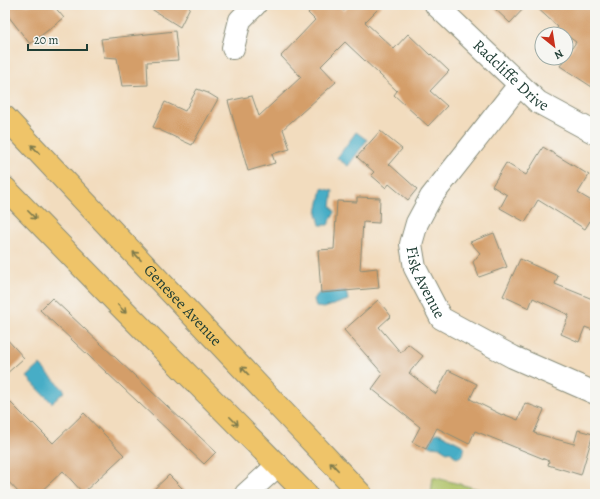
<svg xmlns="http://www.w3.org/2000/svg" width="600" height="499" font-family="Alegreya,serif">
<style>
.green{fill:#b0c367;stroke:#68804e}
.water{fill:#47adc6;stroke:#33757d}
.building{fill:#d49e69}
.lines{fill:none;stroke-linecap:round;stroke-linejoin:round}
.minor-casing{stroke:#888c79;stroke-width:24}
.primary-casing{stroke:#888c79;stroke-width:24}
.minor{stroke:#fff;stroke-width:22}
.primary{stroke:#efc469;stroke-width:22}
.oneway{stroke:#7d7a4c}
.labels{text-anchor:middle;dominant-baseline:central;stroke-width:3;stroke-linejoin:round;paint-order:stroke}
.street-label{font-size:16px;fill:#1f3d34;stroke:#f6f6f2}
</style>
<rect width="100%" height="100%" fill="#f6f6f2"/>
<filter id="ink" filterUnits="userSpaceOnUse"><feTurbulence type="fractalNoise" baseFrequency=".025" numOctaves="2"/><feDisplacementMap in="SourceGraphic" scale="8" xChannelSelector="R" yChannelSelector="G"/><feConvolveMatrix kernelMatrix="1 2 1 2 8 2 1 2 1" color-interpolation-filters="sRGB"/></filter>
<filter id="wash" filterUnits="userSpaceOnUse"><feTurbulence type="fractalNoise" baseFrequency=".012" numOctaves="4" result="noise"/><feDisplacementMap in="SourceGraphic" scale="16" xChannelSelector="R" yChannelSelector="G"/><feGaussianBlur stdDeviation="0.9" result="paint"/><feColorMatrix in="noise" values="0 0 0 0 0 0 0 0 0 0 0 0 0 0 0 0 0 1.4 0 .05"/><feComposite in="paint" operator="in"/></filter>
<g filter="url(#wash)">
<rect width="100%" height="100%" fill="#f2dcbe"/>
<polygon class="green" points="433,477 497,494 431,494"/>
<g class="water">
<polygon points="356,132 367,140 348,166 337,158"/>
<polygon points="322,188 333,191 331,206 335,212 328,225 320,225 317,213"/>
<polygon points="346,291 348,300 324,308 316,307 314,299 319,293"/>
<polygon points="40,365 65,391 52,403 27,377"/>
<polygon points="439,433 464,446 463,455 457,458 449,451 447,452 442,449 441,447 429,446 435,434"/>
</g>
<g id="blocks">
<g class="building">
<polygon points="5,5 53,5 64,18 30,44 5,12"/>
<polygon points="145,5 191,5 180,27"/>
<polygon points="316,5 337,5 344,11 350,5 382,5 365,22 394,49 408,34 430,55 431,54 449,71 430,91 447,106 428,126 394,95 397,91 345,42 321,66 336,82 283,129 290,149 272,154 275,163 248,171 228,101 252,96 259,116 301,77 281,56 315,20 308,13"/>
<polygon points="491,5 527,5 510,23"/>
<polygon points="534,5 595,5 595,89 560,66 576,42 566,35 566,34 564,34 556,29 558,27"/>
<polygon points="175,31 178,60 147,62 148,85 122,86 117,58 104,57 101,39"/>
<polygon points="197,89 208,93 218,99 192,145 153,127 165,102 185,111"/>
<polygon points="380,131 402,149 389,164 417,189 408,200 389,184 386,188 371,175 374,172 357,157"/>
<polygon points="543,147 589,175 578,193 595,203 595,213 585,229 538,200 525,222 500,208 507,195 492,186 506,163 526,175"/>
<polygon points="357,197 380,198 379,223 363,222 360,270 377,268 379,288 321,293 318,250 334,249 337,201 357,202"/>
<polygon points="494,233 507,267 479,277 473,262 480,253 470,242"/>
<polygon points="520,259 558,276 555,284 595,300 595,331 585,327 579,342 561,334 569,315 533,298 529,308 503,296"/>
<polygon points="52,298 216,452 204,464 40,310"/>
<polygon points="378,300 391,316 379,327 401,353 408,344 423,356 409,373 436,394 448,370 477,384 470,399 502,415 503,414 518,420 525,403 544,410 534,433 574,444 578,430 593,434 581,475 548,465 549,461 475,431 469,444 437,428 426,449 412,442 420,427 372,389 383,374 344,330"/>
<polygon points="5,337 24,358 5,375"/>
<polygon points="5,397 32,424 33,423 53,443 84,413 124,455 83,493 63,471 38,494 20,494 5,478"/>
<polygon points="169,475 188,494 149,494"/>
</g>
</g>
</g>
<g filter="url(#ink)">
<use href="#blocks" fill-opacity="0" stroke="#888c79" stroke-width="1"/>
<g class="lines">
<defs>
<g id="minor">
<path id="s1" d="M 436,5 L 538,102 L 595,133"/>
<polyline points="233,48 240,20 255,5"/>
<path id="s2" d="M 519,85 L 431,197 L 417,223 L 411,244 L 415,268 L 441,318 L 513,357 L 595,393"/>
<polyline points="246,494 278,465"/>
</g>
<g id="primary">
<path id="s3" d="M 5,117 L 361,494"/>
<polyline points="5,188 121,307 306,494"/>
</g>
</defs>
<use href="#minor" class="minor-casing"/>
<use href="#primary" class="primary-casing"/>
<use href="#minor" class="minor"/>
<use href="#primary" class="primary"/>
</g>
<defs><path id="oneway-shaft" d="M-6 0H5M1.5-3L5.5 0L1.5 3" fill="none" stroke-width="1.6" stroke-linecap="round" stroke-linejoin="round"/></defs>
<g class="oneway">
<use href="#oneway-shaft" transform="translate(35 149) rotate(-134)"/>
<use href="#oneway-shaft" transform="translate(32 215) rotate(45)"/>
<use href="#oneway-shaft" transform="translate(137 256) rotate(-133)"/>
<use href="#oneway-shaft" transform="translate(122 309) rotate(45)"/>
<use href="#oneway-shaft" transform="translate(245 371) rotate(-133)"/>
<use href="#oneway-shaft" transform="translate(234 421) rotate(45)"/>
<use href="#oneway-shaft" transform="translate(334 466) rotate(-134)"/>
</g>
</g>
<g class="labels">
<g class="street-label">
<text stroke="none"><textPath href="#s1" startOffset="103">Radcliffe Drive</textPath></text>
<text stroke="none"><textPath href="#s2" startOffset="235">Fisk Avenue</textPath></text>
<text stroke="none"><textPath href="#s3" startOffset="259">Genesee Avenue</textPath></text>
</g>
</g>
<rect width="600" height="499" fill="none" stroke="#f6f6f2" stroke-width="20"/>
<g transform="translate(554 46) rotate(150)"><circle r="19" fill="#f6f6f2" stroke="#a0aca6"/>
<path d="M0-3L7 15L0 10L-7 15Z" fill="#c8321e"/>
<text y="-6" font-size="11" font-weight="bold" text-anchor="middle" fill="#1f3d34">N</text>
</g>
<path d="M28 44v6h59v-6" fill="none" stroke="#1f3d34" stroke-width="2"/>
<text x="34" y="44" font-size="12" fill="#1f3d34" stroke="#f6f6f2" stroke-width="3" paint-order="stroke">20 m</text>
</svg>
